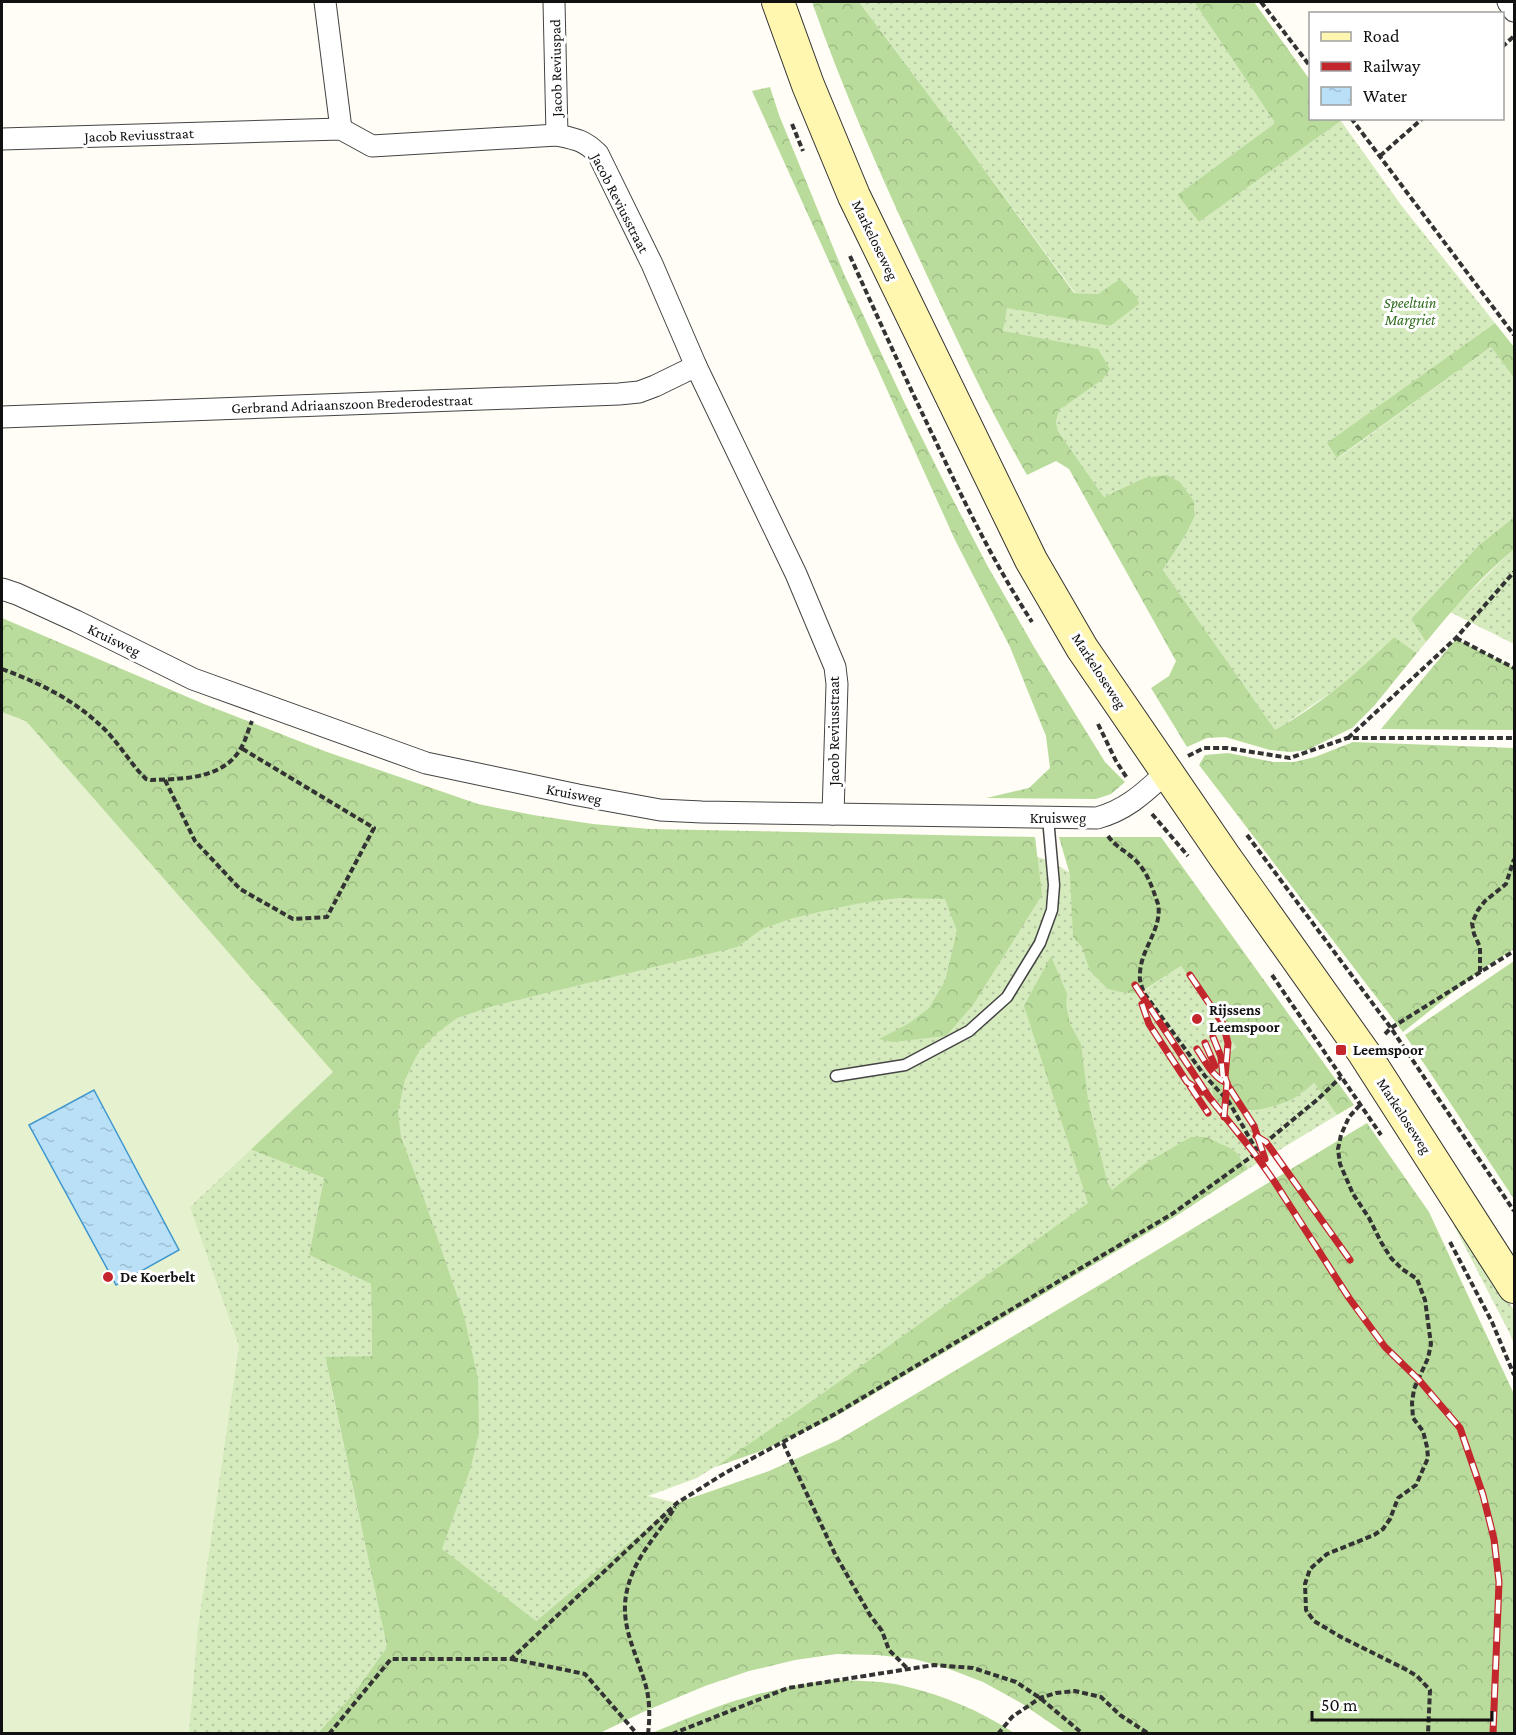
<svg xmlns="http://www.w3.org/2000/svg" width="1516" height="1735" font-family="'Crimson Pro',serif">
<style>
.grass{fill:url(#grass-dots)}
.forest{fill:url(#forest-crowns)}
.pitch{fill:#e6f2cf}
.water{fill:url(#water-ripples);stroke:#3f96cf;stroke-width:1.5}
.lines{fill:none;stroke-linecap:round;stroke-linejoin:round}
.lane-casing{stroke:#444;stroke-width:13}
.street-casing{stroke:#444;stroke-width:23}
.secondary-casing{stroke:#333;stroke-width:34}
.path{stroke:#333;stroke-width:4;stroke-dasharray:6 3;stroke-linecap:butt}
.lane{stroke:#fff;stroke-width:10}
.street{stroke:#fff;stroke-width:21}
.secondary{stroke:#fff6b0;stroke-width:32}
.rail-casing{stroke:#c4262e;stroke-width:7}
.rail{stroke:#fff;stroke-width:4.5;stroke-dasharray:14;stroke-linecap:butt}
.poi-dot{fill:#c4262e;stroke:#fff;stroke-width:2}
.labels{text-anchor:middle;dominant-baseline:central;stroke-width:6;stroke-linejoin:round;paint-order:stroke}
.street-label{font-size:15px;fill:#111;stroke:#fff}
.park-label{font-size:15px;font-style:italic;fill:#2f6b1f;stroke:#fff}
.poi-label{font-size:15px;font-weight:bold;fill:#111;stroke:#fff;text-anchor:start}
</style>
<defs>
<pattern id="grass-dots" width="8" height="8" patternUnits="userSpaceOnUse" patternTransform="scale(1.5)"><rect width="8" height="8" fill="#d5ebbd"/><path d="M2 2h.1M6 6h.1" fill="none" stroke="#b6c8a1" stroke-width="1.8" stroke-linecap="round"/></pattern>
<pattern id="forest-crowns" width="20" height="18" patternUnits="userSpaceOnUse" patternTransform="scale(1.5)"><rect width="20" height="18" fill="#b9dc9c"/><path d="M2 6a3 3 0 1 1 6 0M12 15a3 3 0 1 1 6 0" fill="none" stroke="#9ebc85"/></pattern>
<pattern id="water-ripples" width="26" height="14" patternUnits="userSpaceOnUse" patternTransform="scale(1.5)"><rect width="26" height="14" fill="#b9e0f7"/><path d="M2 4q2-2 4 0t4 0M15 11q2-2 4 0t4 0" fill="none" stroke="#9ebfd3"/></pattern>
</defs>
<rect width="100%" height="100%" fill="#fffdf5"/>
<g class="grass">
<polygon points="859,2 1194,2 1275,123 1177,195 1199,222 1341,121 1401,205 1495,323 1388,400 1338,458 1491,347 1514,378 1514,517 1478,546 1411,619 1426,642 1417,653 1394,637 1365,665 1336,689 1275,731 1163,570 1186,534 1195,516 1194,501 1180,482 1144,478 1104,497 1058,431 1056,422 1059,410 1072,400 1003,331 1006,307 1110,326 1120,280 1098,294 1075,293 973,154"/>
<polygon points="1514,549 1514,644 1450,612 1504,558"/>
<polygon points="2,828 249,1149 324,1178 309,1255 371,1284 372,1356 325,1358 387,1647 354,1693 318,1733 170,1733"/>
<path d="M 1038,857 L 1050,861 L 1084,881 L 1116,991 L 1139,994 L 1181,966 L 1236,1047 C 1220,1062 1207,1077 1216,1100 L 1248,1111 L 1283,1103 L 1302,1093 L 1314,1083 L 1337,1115 L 1248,1169 L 1236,1152 L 1217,1142 L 1220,1148 L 697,1478 L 648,1496 L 677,1503 L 536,1621 L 522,1616 L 422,1534 L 356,1088 L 566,877 Z"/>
<polygon points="1446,1210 1514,1310 1514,1344 1510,1334"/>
</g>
<g class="forest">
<path d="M 812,2 L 859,2 L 973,154 L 1074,293 L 1098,294 L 1120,279 L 1137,297 L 1139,304 L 1110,326 L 1007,308 L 1003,331 L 1098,349 L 1110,369 L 1103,379 L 1059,410 L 1056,422 L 1058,431 L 1104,497 L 1144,478 L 1167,475 L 1180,482 L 1194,501 L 1195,516 L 1186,534 L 1163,570 L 1275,730 C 1319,706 1358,672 1394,637 L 1417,653 L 1374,706 L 1352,728 L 1307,750 L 1290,752 L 1270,750 L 1225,737 L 1207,738 L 1187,747 L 1151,688 L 1169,676 L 1176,661 L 1069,469 L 1056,461 L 1027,475 C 989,409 957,340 925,271 C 884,183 844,93 812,2 Z"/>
<polygon points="1194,2 1254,2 1310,80 1310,118 1339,119 1341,121 1199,222 1177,195 1275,123"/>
<polygon points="770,87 779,115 844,274 907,408 949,492 987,565 1034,647 1105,762 1125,782 1111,794 1096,799 986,798 1029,788 1050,768 1046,736 1010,647 955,540 752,91"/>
<polygon points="1495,323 1514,347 1514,378 1491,347 1337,458 1327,443"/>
<path d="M 1514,517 L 1514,549 C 1482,576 1453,609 1426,642 L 1411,619 L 1478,546 Z"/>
<polygon points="2,618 204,704 327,752 478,804 533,815 593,824 650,829 1035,837 1042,895 973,1005 946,1036 893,1042 879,1039 908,1024 929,1008 945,981 957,931 945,899 898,898 855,904 793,918 762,929 737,947 493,1006 457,1018 438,1032 419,1051 405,1079 398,1112 401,1137 421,1190 464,1316 478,1379 479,1433 470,1470 442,1549 536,1621 677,1503 769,1471 838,1440 1106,1281 1367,1123 1429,1212 1514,1394 1514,1733 1065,1733 1021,1703 983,1682 944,1667 914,1659 877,1655 837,1654 795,1660 749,1671 705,1686 643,1712 600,1733 318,1733 354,1693 387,1647 325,1357 372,1356 371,1284 309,1255 324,1178 249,1149 2,722"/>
<polygon points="1456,639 1514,668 1514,730 1381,729"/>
<polygon points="1353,742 1514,748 1514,949 1485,967 1403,1032 1199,765 1205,755 1228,753 1273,762 1294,762 1315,757"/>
<path d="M 1059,837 L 1161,837 L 1354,1105 L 1337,1115 L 1314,1083 C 1305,1091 1295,1099 1283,1103 C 1264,1110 1221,1119 1213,1094 C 1211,1085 1213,1075 1218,1067 C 1222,1059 1230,1053 1236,1047 L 1181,966 L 1138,994 L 1120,992 L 1108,989 L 1090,971 L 1082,947 L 1073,937 L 1070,875 Z"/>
<polygon points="1051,956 1067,994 1066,1005 1070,1024 1081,1044 1088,1100 1107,1182 1112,1190 1143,1165 1191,1137 1206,1137 1232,1149 1236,1152 1248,1169 1173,1218 828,1421 761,1451 715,1467 815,1399 1088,1203 1024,1006"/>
<polygon points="1514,961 1514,1199 1405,1035"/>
<path d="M 831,1680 C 855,1681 881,1680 904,1686 C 943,1695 981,1711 1014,1733 L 652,1733 C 684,1720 715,1706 748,1697 C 775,1689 803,1684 831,1680 Z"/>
</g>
<polygon class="pitch" points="2,712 26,721 333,1072 190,1207 239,1346 198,1628 189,1733 2,1733"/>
<polygon class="water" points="94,1090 179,1250 116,1285 29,1125"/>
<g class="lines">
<defs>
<polyline id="lane" points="836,1076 905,1065 969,1031 1007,997 1040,943 1052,910 1054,885 1048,818"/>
<g id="street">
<polyline points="325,2 341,129"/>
<polyline points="554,2 557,135"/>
<polyline points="1508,2 1514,11"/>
<path d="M 2,139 L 341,129 L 372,146 L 557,135 C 576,139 584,140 598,154 L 652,264 L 696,366 L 796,574 L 835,667 L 837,684 L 833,814"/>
<polyline points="2,417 619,394 639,392 655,386 696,366"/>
<path d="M 2,589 L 17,594 L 76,621 L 193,679 L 426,763 L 578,795 L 660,810 L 702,812 L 1097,818 C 1127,810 1145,792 1167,772"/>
</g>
<polyline id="secondary" points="778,2 808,85 854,196 1031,560 1082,648 1225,857 1364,1053 1514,1287"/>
</defs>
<use href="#lane" class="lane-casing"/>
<use href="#street" class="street-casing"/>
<use href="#secondary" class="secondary-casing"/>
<g class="path">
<polyline points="1261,2 1310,66"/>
<polyline points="1502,47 1514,36"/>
<polyline points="1351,118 1514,335"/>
<polyline points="792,124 803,151"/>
<polyline points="1380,156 1423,118"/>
<path d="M 850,256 C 878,318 906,380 936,442 C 965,504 995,565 1032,622"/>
<polyline points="1456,638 1514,668"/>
<path d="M 2,669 C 37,682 71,698 99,724 C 115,738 127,758 141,774 L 146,779 L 151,780 C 183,779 224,779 241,748 C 246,740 248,730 252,721"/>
<polyline points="1098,724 1116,761 1127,778"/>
<polyline points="1348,738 1456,638 1514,572"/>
<polyline points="1188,756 1204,748 1227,748 1290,758 1347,738 1514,738"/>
<polyline points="165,780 195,841 240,889 293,919 327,917 374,828 241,748"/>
<polyline points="1152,814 1188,856"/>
<polyline points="1247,835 1391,1028 1514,1211"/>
<path d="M 1108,836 C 1115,846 1124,850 1133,858 C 1147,870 1152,887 1158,904 C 1163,928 1140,950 1140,974 C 1139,981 1142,987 1144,993 L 1205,1076 L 1229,1102 L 1257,1151"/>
<polyline points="1480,972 1480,947 1474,934 1472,923 1478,910 1485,901 1506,884 1514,859"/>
<polyline points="1272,975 1381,1135"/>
<polyline points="1385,1034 1391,1028 1514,951"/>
<polyline points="1360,1105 1349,1117 1341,1135 1338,1149 1340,1164 1353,1194 1369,1218 1381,1242 1391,1258 1402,1269 1417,1279 1425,1300 1431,1344 1428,1358 1414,1389 1412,1403 1413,1418 1423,1431 1427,1447 1428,1458 1416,1485 1398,1498 1390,1519 1383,1529 1374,1535 1327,1554 1310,1569 1305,1584 1306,1610 1314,1621 1341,1637 1405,1669 1417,1676 1430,1690 1428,1734"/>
<polyline points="1450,1242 1492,1322 1514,1375"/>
<polyline points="783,1443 835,1554 870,1615 882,1631 889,1650 907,1668"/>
<polyline points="512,1659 585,1674 637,1734"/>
<polyline points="329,1734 391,1659 511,1659 677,1503 725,1473 835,1414 1172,1214 1255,1154 1260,1147 1318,1099 1341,1077"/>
<path d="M 648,1734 C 650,1717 650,1699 645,1683 C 633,1643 614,1616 633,1572 C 643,1548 662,1529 675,1507"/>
<polyline points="672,1734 788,1688 934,1665 973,1668 1016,1682 1040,1698 1083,1734"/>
<polyline points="998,1734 1012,1717 1040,1698 1056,1693 1075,1691 1101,1697 1120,1715 1149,1734"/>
</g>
<use href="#lane" class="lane"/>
<use href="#street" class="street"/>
<use href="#secondary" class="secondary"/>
<defs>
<g id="rail">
<polyline points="1190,975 1223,1024 1228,1043 1225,1077 1227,1083 1224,1117"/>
<polyline points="1135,985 1209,1097 1255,1154 1274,1181 1349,1298 1385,1347 1419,1380 1460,1428 1483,1495 1494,1539 1499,1582 1493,1734"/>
<polyline points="1142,1004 1149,1024 1187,1082 1202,1092"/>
<polyline points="1213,1037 1221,1057 1223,1078 1254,1126 1265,1159"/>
<polyline points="1205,1043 1215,1066"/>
<path d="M 1197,1049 C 1205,1061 1213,1078 1227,1083"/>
<polyline points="1190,1086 1208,1113"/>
<polyline points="1256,1136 1266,1142 1350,1260"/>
</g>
</defs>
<use href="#rail" class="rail-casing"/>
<use href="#rail" class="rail"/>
</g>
<g class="poi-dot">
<circle cx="1197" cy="1019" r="6"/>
<rect x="1335" y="1044" width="12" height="12" rx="3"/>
<circle cx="108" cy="1277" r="6"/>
</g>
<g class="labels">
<g class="street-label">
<text transform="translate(556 68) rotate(-91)">Jacob Reviuspad</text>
<text transform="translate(139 135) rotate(-2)">Jacob Reviusstraat</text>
<text transform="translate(620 203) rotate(63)">Jacob Reviusstraat</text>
<text transform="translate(875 240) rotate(64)">Markeloseweg</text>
<text transform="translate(352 404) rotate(-2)">Gerbrand Adriaanszoon Brederodestraat</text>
<text transform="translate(114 640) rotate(26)">Kruisweg</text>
<text transform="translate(1099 671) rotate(57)">Markeloseweg</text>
<text transform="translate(834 731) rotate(-90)">Jacob Reviusstraat</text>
<text transform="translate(574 794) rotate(11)">Kruisweg</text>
<text x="1058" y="818">Kruisweg</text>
<text transform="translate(1404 1116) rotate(57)">Markeloseweg</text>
</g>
<g class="park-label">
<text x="1410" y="303">Speeltuin<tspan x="1410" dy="17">Margriet</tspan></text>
</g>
<g class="poi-label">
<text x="1209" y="1010">Rijssens<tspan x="1209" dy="17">Leemspoor</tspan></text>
<text x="1353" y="1050">Leemspoor</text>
<text x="120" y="1277">De Koerbelt</text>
</g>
</g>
<rect width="1516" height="1735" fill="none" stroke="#111111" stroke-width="6"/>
<rect x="1309" y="12" width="195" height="108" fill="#ffffff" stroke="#a0a0a0" stroke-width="1.5"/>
<rect x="1321" y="32" width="30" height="9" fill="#fff6b0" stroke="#a0a0a0" stroke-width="1.5"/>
<text x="1363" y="42" font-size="18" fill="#111111">Road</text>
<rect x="1321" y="62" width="30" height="9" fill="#c4262e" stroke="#a0a0a0" stroke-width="1.5"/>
<text x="1363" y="72" font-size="18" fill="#111111">Railway</text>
<rect x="1321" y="87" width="30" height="18" fill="url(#water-ripples)" stroke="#a0a0a0" stroke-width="1.5"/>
<text x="1363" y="102" font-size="18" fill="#111111">Water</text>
<path d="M1312 1711v9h180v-9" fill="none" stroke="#111111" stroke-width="3"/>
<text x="1321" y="1711" font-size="18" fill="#111111" stroke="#ffffff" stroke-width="4.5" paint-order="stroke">50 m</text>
</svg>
